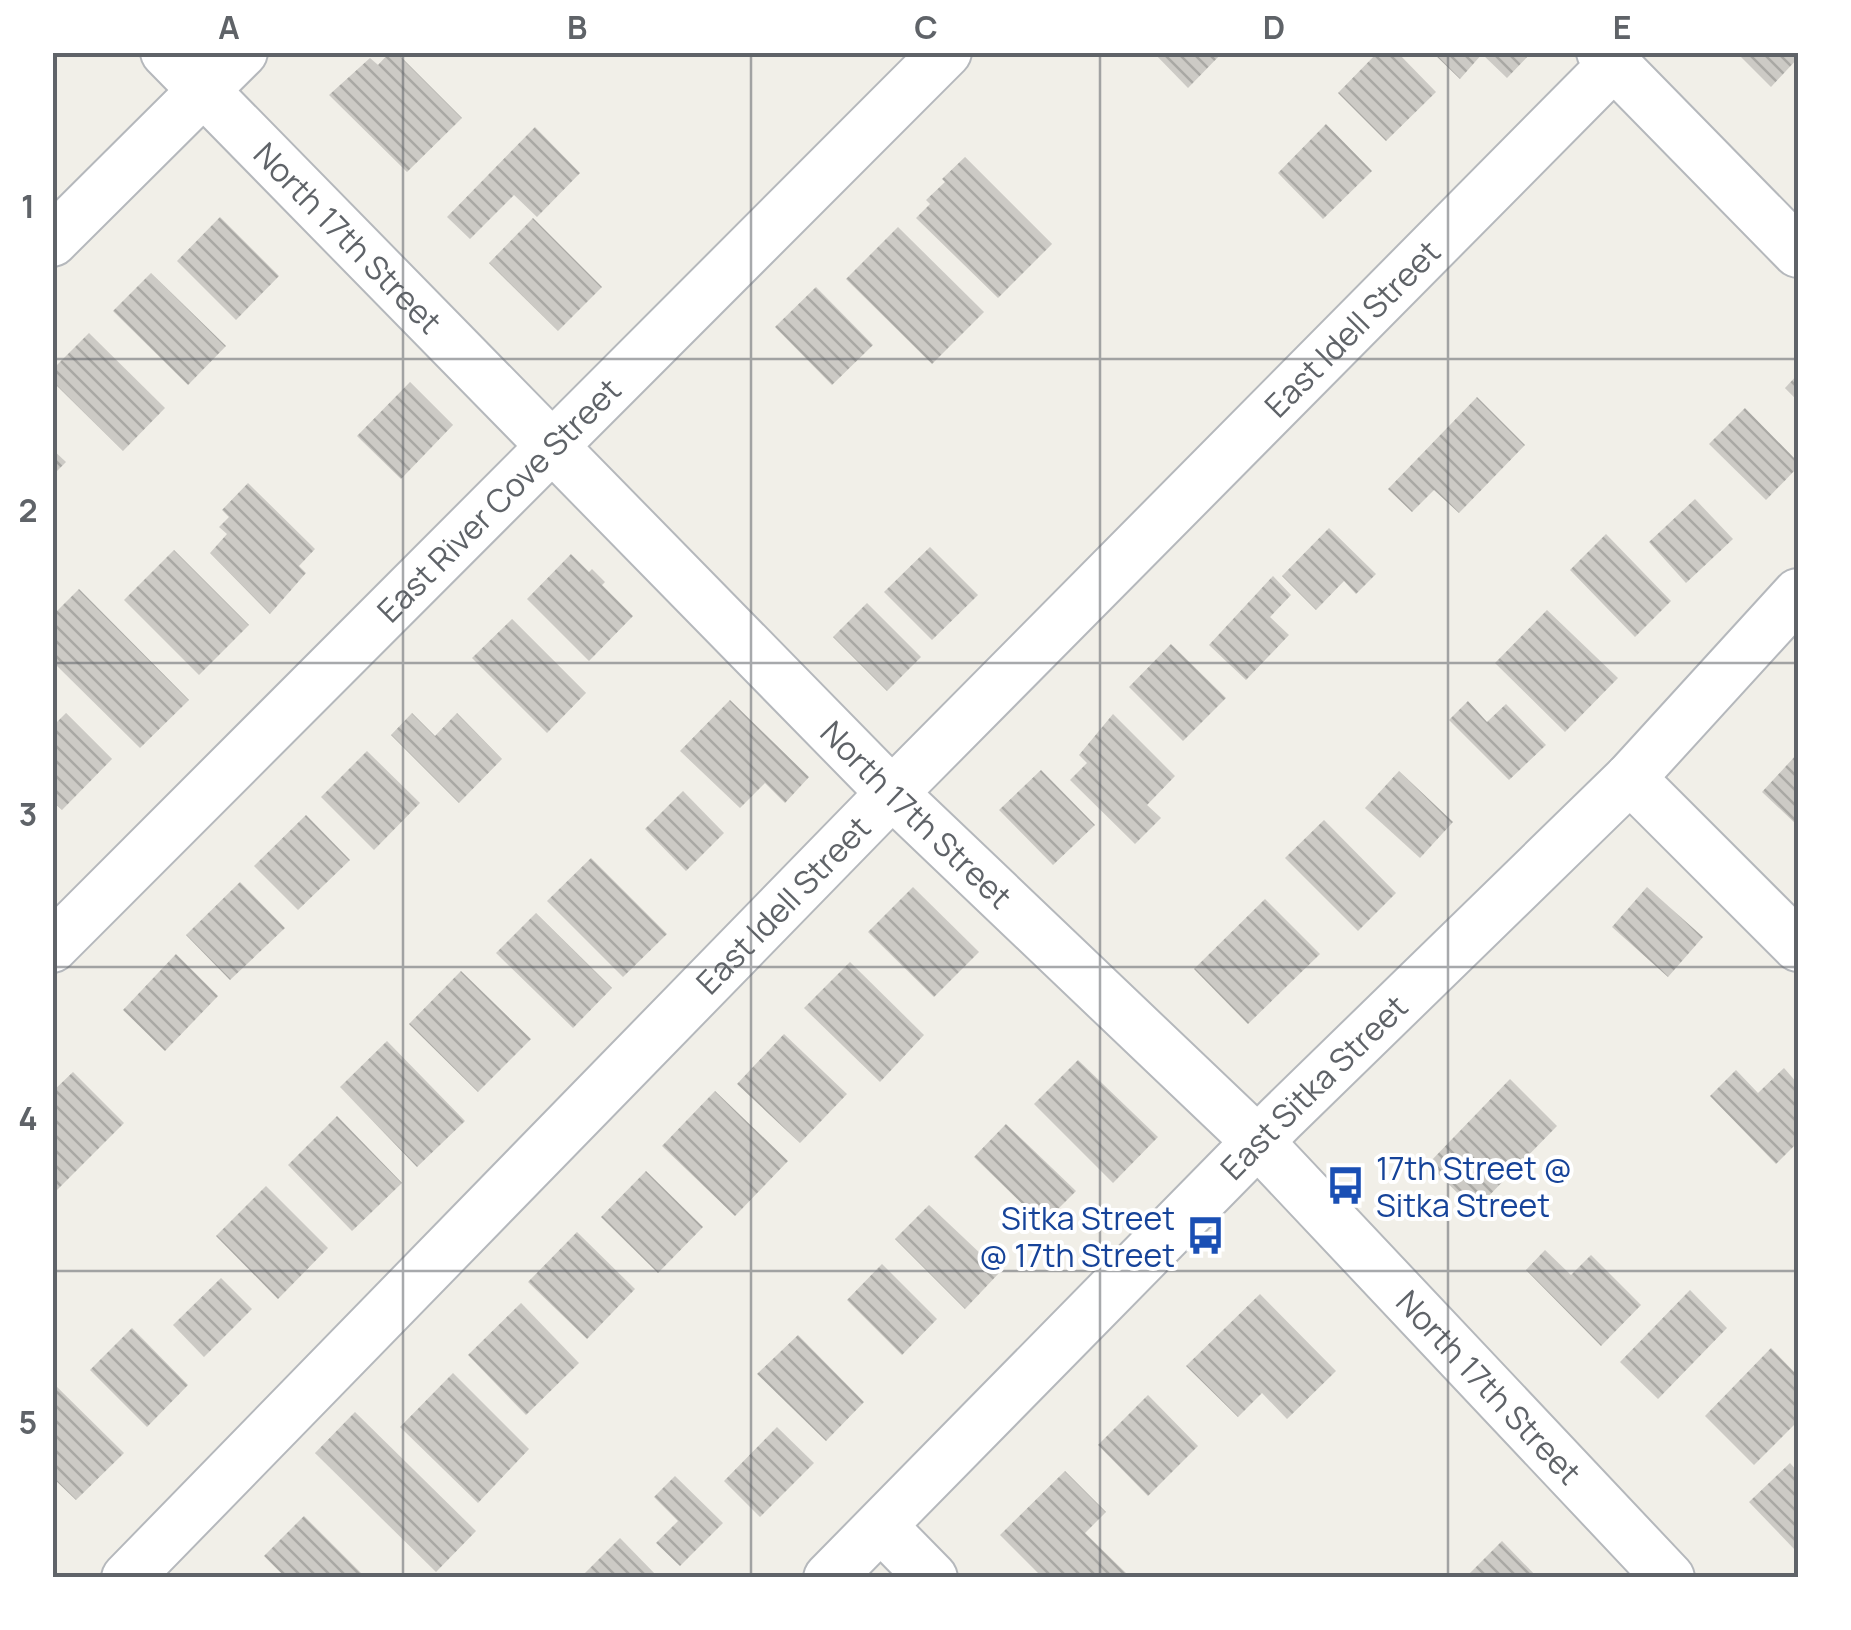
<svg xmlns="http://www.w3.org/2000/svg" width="1851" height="1630" font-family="Manrope,sans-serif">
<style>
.building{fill:url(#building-back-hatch)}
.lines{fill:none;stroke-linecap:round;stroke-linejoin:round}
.minor-casing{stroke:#b5b8bc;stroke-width:54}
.minor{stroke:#fff;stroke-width:50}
.grid{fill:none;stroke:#5f6368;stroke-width:2.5;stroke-opacity:0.55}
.labels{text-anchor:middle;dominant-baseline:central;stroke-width:8;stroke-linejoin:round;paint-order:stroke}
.street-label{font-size:32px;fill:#5f6368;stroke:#fff}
.transit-label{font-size:32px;fill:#164399;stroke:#fff;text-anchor:start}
.neatline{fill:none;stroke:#5f6368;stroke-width:4}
.grid-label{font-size:32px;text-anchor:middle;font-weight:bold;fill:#5f6368}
</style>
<defs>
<pattern id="building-back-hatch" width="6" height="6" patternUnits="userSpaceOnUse" patternTransform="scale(2.5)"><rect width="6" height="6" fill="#cccac5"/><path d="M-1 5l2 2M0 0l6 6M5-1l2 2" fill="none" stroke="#a9a8a4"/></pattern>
</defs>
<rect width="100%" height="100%" fill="#f1efe8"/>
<g class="building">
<polygon points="390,52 396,52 462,118 407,172 329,95 370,58 378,65"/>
<polygon points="1153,52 1223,52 1188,88"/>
<polygon points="1378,52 1397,52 1436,92 1386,141 1338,93"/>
<polygon points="1432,52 1527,52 1529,55 1507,78 1482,54 1460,79"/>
<polygon points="1736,52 1798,52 1798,58 1771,87"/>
<polygon points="1326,124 1372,171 1323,219 1278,173"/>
<polygon points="535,127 580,173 537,217 514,195 470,239 447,217"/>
<polygon points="965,157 1052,244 998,298 916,218 930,204 926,200 945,182 942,179"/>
<polygon points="220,217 279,276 236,320 177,261"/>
<polygon points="533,218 602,287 558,331 489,263"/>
<polygon points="898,227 984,312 932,364 846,279"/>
<polygon points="151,273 226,346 188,385 113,311"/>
<polygon points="816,287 873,345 832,385 775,327"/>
<polygon points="89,333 165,408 123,451 52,381 52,370"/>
<polygon points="1798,374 1798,401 1785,388"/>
<polygon points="410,382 453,425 401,479 357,436"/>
<polygon points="1477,397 1525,445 1459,513 1434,490 1412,512 1388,489"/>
<polygon points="1745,408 1798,462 1798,467 1766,500 1709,444"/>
<polygon points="52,449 66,462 52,476"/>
<polygon points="248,483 315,549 299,566 306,573 270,614 210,553 227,534 219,527 229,517 222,510"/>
<polygon points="1695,499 1733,539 1686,583 1649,542"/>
<polygon points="1329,528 1376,574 1356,594 1344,581 1316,610 1282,576"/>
<polygon points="1606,534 1671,601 1635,637 1570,570"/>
<polygon points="930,547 978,595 932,640 884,592"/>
<polygon points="174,550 249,625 199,675 124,600"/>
<polygon points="571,554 589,572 592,569 605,582 602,585 633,616 589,661 527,599"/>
<polygon points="1273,576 1291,595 1270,617 1289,635 1246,680 1209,645"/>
<polygon points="79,589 189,700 140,748 52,661 52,616"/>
<polygon points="867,603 921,657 887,691 833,637"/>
<polygon points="1547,610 1618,678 1565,732 1495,663"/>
<polygon points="512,619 586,693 547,733 472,658"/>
<polygon points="1171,644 1226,698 1183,741 1129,687"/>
<polygon points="730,700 809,777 785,803 765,783 740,808 680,751"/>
<polygon points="1468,701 1487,722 1506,704 1546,745 1509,780 1449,720"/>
<polygon points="66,713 112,759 62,810 52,801 52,727"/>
<polygon points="412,713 435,736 457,713 502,759 459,803 391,735"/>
<polygon points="1113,714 1175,776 1147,805 1161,818 1135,844 1070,780 1087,763 1079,755"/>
<polygon points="367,751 420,803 374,850 321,797"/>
<polygon points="1798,753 1798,826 1762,792"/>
<polygon points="1041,770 1095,825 1053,865 999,810"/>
<polygon points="1399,771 1453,822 1420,858 1365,808"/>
<polygon points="683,791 724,833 686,871 645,829"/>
<polygon points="306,815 350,860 298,910 254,866"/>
<polygon points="1324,820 1396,893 1358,931 1285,858"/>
<polygon points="591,858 667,934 623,977 547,901"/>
<polygon points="240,882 285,928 230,980 186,935"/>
<polygon points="913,887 979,952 934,997 868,932"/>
<polygon points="1647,887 1703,937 1668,977 1612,927"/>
<polygon points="1265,899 1320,954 1248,1024 1194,969"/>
<polygon points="536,913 612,988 573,1028 496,953"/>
<polygon points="176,954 218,996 165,1051 123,1010"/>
<polygon points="850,962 924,1035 880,1082 804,1008"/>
<polygon points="461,971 531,1039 478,1092 409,1024"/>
<polygon points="784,1034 847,1094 800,1143 737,1084"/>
<polygon points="387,1041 465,1121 417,1167 340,1087"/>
<polygon points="1078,1060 1158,1137 1113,1183 1034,1104"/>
<polygon points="1784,1068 1798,1084 1798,1142 1776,1164 1710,1096 1736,1070 1758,1093"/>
<polygon points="73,1072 124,1123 52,1195 52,1092"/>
<polygon points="1510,1079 1557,1126 1475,1210 1428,1164"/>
<polygon points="715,1091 788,1161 735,1216 662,1146"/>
<polygon points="337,1116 402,1183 352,1231 288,1165"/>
<polygon points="1006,1124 1076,1191 1043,1224 974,1157"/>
<polygon points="646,1171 703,1227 658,1273 601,1217"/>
<polygon points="266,1186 328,1248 278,1299 216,1236"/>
<polygon points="929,1205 1000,1272 965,1309 895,1239"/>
<polygon points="577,1232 635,1289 587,1339 528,1282"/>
<polygon points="1545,1250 1571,1275 1591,1255 1641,1305 1601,1346 1526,1270"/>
<polygon points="882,1264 937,1319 902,1355 847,1300"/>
<polygon points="221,1278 252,1309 204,1357 173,1325"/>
<polygon points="1690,1290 1727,1328 1658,1399 1620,1362"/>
<polygon points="1260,1294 1336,1371 1287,1419 1262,1393 1238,1417 1186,1366"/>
<polygon points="521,1303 579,1363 526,1415 468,1355"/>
<polygon points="132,1328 188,1385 147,1427 90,1370"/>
<polygon points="798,1335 864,1402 826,1441 757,1374"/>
<polygon points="1771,1348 1798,1376 1798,1421 1754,1465 1705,1416"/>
<polygon points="453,1373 529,1449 478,1503 400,1427"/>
<polygon points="52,1382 124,1453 76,1500 52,1477"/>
<polygon points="1148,1395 1198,1446 1148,1496 1098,1445"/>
<polygon points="355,1412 476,1531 436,1572 315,1453"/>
<polygon points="777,1427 814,1463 760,1517 724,1481"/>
<polygon points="1790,1463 1798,1472 1796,1551 1749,1502"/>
<polygon points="1065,1471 1106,1512 1085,1533 1127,1574 1124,1578 1043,1578 1000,1535"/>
<polygon points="675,1476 723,1523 680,1566 656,1543 678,1521 654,1497"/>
<polygon points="304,1516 366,1578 286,1578 264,1556"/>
<polygon points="620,1538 659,1578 580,1578"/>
<polygon points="1502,1541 1538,1578 1465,1578"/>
</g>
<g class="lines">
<defs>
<g id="minor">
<path id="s1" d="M 166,52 L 892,793 L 1258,1142 L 1669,1578"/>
<polyline points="1602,52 1798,252"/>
<polyline points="52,241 242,52"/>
<polyline points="1630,778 1798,946"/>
<path id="s2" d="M 52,947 L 946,52"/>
<polyline points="881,1526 932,1578"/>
<path id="s3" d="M 127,1578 L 892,793 L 1614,64"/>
<path id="s4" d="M 829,1578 L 1280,1119 L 1630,778 L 1798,594"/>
</g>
</defs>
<use href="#minor" class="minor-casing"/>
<use href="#minor" class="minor"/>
</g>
<path class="grid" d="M 403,52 L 403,1578M 751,52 L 751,1578M 1100,52 L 1100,1578M 1448,52 L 1448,1578M 52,359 L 1798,359M 52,663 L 1798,663M 52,967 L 1798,967M 52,1271 L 1798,1271"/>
<defs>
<symbol id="bus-bare" viewBox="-9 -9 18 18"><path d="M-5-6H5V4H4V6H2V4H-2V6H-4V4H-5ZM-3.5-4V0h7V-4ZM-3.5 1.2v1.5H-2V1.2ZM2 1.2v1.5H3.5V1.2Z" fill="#1a4fb4" stroke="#fff" stroke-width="2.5" paint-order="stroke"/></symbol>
</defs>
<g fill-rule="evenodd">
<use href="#bus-bare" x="1318" y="1158" width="55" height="55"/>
<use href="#bus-bare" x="1178" y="1208" width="55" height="55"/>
</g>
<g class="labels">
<g class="street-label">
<text stroke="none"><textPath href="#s1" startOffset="260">North 17th Street</textPath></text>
<text stroke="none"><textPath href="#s3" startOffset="1750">East Idell Street</textPath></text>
<text stroke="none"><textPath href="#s2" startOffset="632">East River Cove Street</textPath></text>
<text stroke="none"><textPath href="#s1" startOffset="1070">North 17th Street</textPath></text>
<text stroke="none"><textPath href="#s3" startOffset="940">East Idell Street</textPath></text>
<text stroke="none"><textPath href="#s4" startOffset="690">East Sitka Street</textPath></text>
<text stroke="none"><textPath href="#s1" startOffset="1880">North 17th Street</textPath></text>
</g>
<g class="transit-label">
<text x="1376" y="1168">17th Street @<tspan x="1376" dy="37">Sitka Street</tspan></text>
<text x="1175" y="1218" text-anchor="end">Sitka Street<tspan x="1175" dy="37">@ 17th Street</tspan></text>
</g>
</g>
<rect width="1851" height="1630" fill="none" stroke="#ffffff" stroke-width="110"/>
<rect x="55" y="55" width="1741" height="1520" class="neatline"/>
<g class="grid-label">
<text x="229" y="39">A</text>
<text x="577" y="39">B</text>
<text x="926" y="39">C</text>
<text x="1274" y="39">D</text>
<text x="1622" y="39">E</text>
<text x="28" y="218">1</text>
<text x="28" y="522">2</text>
<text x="28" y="826">3</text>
<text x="28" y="1130">4</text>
<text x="28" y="1434">5</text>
</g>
</svg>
